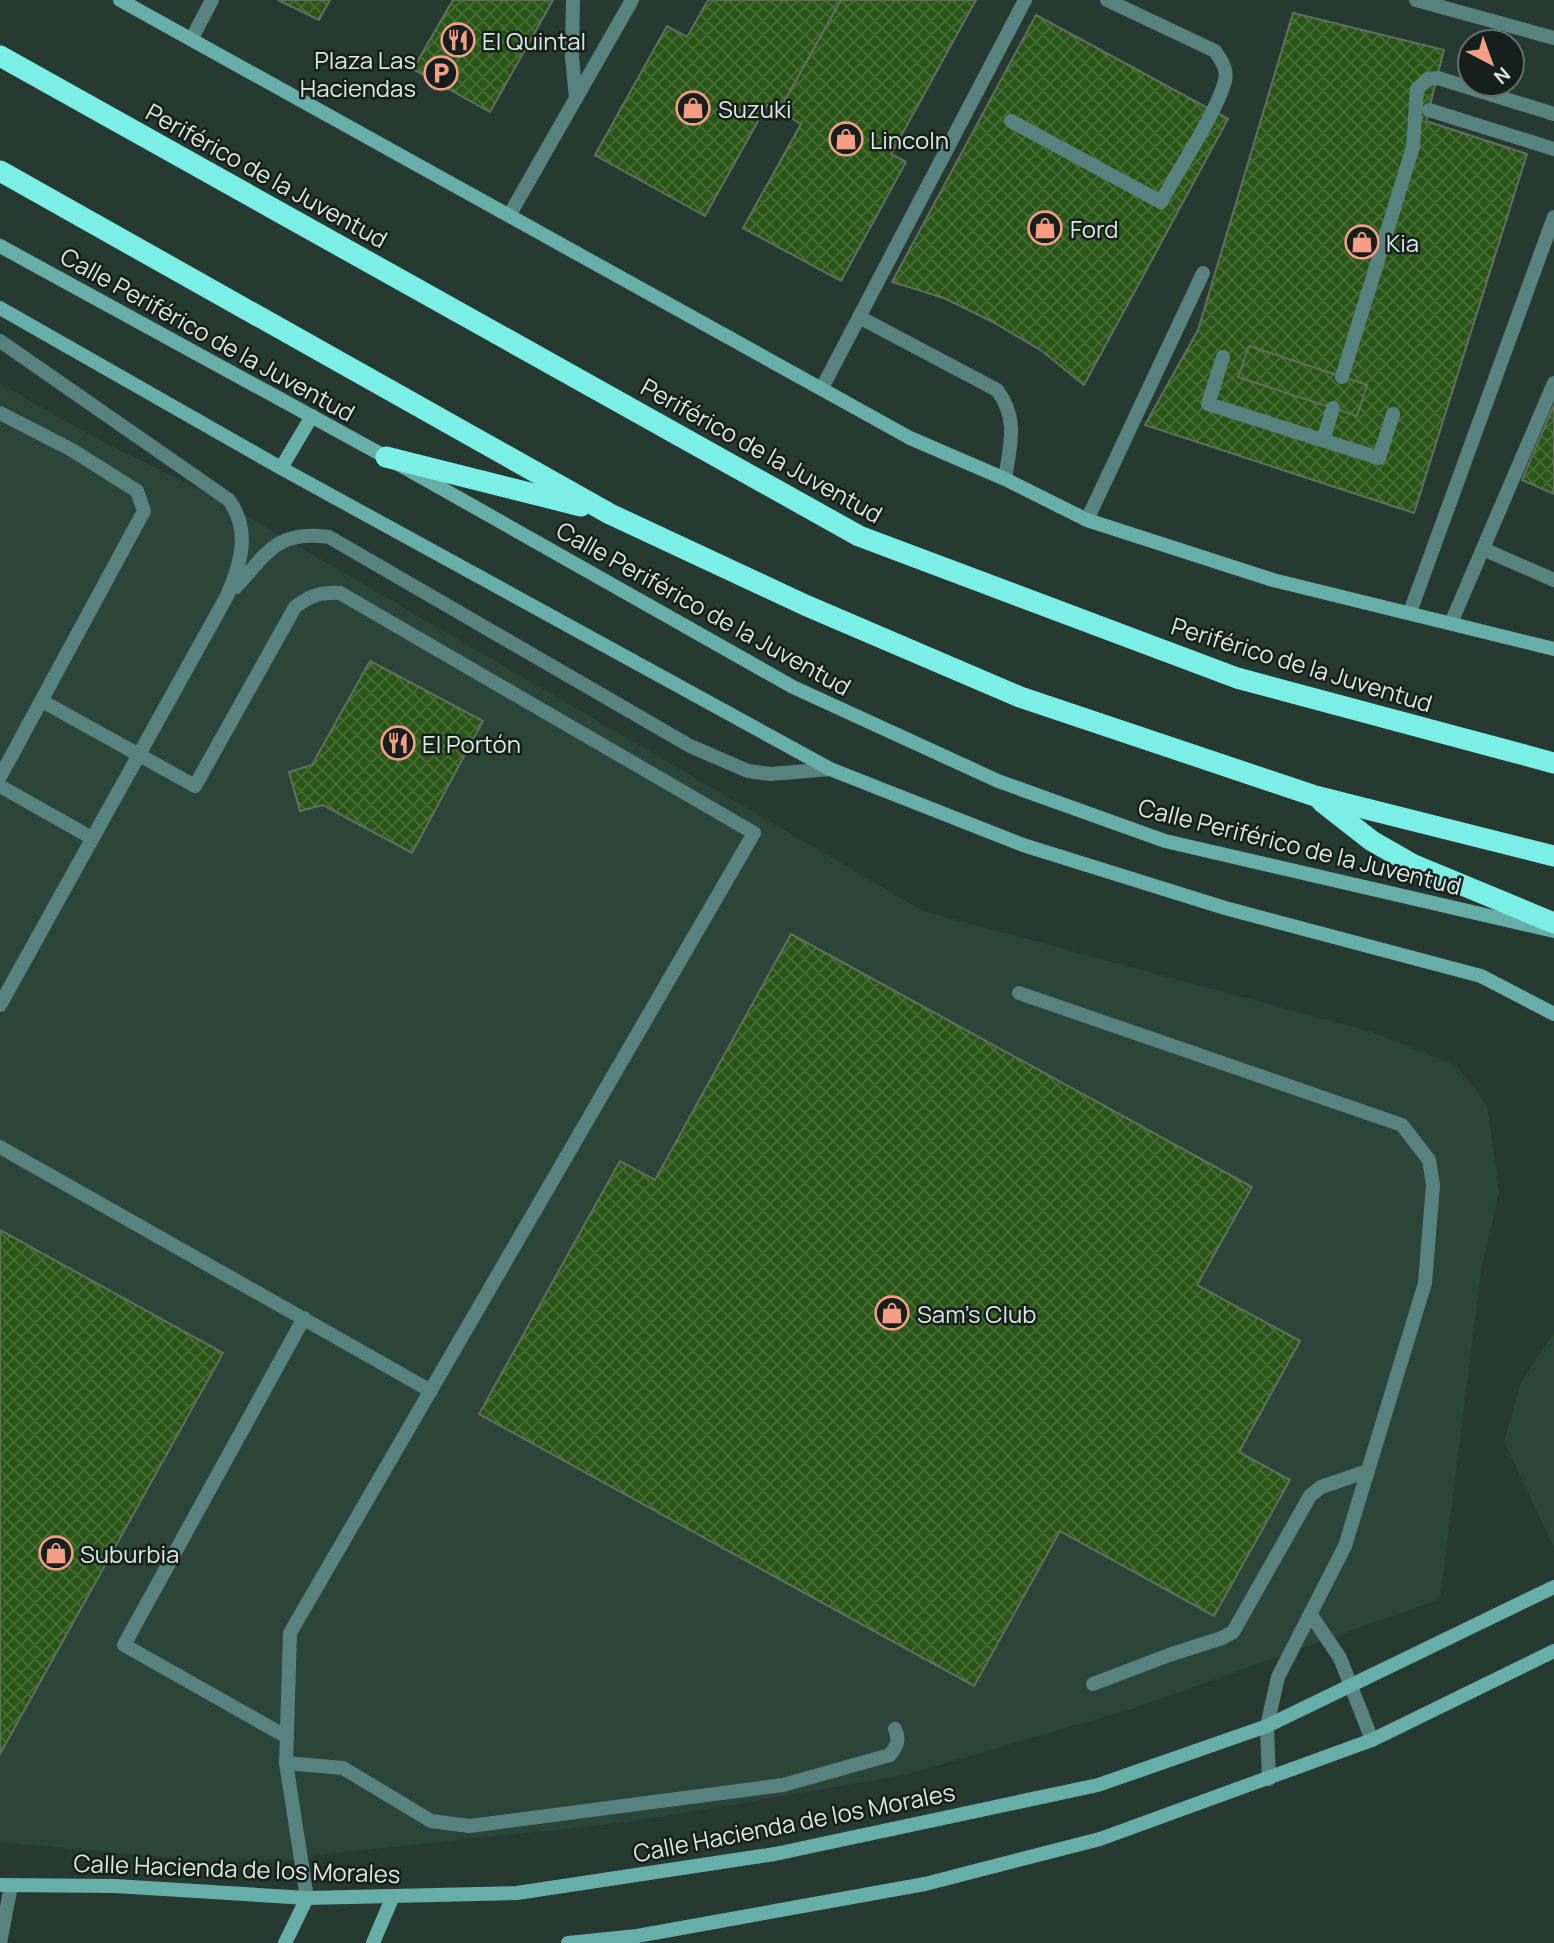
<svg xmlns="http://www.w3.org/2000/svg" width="1554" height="1943" font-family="Manrope,sans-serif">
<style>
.built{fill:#2c4539}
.building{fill:url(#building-cross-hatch);stroke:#626f5e;stroke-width:2}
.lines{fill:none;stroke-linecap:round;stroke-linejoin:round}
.lane{stroke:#58827f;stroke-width:14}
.street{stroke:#58827f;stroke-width:14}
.secondary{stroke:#68aea8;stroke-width:14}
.highway{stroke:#7beee5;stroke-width:21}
.labels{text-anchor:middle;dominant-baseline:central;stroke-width:5;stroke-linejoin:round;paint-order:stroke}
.poi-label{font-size:24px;fill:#dbe7e1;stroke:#161f1b;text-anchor:start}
.street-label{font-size:24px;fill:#dbe7e1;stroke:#161f1b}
</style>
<defs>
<pattern id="building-cross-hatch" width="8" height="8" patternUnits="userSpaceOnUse" patternTransform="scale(1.75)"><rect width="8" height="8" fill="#295617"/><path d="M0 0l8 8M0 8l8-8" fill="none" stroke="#476e38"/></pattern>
</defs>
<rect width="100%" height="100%" fill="#273a31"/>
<g class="built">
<polygon points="0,384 101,441 209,494 923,911 1372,1032 1456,1065 1487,1105 1499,1192 1481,1271 1440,1599 1138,1707 905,1775 629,1822 315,1855 304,1860 201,1861 0,1842"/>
<polygon points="1554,1332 1554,1547 1504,1442 1521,1382"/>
</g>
<g class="building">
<polygon points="278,0 330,0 319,20"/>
<polygon points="453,0 553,0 490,112 413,69"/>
<polygon points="708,0 841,0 779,111 767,105 705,216 595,155 667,26 687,37"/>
<polygon points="841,0 976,0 891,154 906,162 841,281 743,228 801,124 779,111"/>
<polygon points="1293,13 1444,50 1426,121 1527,154 1414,513 1145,425 1198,330"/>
<polygon points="1036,15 1228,119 1084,385 1042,351 993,322 944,298 892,282"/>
<polygon points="1249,346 1367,385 1357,416 1238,377"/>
<polygon points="1554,405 1554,494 1522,480"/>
<polygon points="370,661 483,721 412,853 323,805 300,811 289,772 312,765"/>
<polygon points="791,934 1252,1187 1197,1285 1300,1341 1239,1452 1290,1480 1214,1616 1060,1531 974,1686 479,1414 620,1161 655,1180"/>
<polygon points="0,1230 223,1353 0,1754"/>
</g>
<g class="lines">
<g class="lane">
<polyline points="573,0 572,57 576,99"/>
<polyline points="192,38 212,0"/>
<polyline points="1429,110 1554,149"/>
<path d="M 1011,121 L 1161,202 C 1178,170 1216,114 1225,81 C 1228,69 1221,60 1215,51 L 1107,0"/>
<path d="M 859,317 L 997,390 C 1019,419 1010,445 1005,479"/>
<path d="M 0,341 L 229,500 C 251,531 241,563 227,596 L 0,1005"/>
<polyline points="1223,357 1208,404 1379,458 1393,414"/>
<polyline points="1342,377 1413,147 1417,89 1428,79 1438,78 1554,114"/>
<polyline points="822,388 1025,0"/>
<polyline points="0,413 72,450 137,491 144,511 0,777"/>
<polyline points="1323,440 1333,408"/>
<polyline points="1087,520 1203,273"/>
<polyline points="1483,549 1554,580"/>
<path d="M 236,587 C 268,552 277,530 329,537 L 690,746 L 748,771 L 771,774 L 830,769"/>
<polyline points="1410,612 1554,217"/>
<polyline points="1451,623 1554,383"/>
<path d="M 42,701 L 195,786 L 295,607 C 311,595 321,592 340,593 L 754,833 L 290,1633 L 286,1763 L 307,1898"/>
<polyline points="0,786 92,838"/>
<polyline points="1019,993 1402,1125 1429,1160 1433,1185 1425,1283 1345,1546 1278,1677 1267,1726 1269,1779"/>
<polyline points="0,1147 431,1391"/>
<polyline points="1311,1615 1340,1658 1372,1740"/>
<polyline points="1093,1684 1169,1655 1222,1638 1233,1632 1310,1496 1321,1487 1368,1471"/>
<polyline points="287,1737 124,1645 304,1318"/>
<path d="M 286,1763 L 343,1768 L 431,1821 L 470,1826 L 783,1785 L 890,1755 C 897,1746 900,1740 895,1729"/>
</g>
<g class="street">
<polyline points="1416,0 1554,38"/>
<polyline points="510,214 632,0"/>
<polyline points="0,1943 11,1886"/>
</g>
<g class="secondary">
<polyline points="120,0 910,438 1005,479 1087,520 1273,580 1554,649"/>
<polyline points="0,246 386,457 793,687 998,781 1165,841 1554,931"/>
<polyline points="0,308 281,468 830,769 1023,845 1225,908 1481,976 1554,1014"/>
<polyline points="281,468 312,416"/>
<polyline points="0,1885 115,1886 307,1898 517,1893 775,1854 1098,1785 1267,1726 1554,1587"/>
<polyline points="285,1943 307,1898"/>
<polyline points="373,1943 393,1896"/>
<polyline points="568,1943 637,1936 925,1884 1100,1839 1372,1740 1554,1651"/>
</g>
<g class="highway">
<polyline points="0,56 859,536 1237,678 1554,763"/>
<polyline points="0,171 610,514 805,605 1020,697 1315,796 1554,856"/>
<polyline points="386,457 581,506"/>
<polyline points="1322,802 1372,841 1414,865 1554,923"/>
</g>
</g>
<defs>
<symbol id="restaurant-ring" viewBox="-11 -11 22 22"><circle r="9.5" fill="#161f1b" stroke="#f49e86" stroke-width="1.5"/><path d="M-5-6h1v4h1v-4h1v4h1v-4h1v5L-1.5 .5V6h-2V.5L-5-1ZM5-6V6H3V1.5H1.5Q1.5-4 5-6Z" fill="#f49e86"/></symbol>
<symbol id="parking-ring" viewBox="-11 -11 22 22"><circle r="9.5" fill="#161f1b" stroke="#f49e86" stroke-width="1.5"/><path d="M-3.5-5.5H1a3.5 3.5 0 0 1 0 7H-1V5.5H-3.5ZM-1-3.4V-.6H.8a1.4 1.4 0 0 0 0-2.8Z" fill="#f49e86"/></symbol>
<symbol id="shop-ring" viewBox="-11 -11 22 22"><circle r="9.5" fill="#161f1b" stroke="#f49e86" stroke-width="1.5"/><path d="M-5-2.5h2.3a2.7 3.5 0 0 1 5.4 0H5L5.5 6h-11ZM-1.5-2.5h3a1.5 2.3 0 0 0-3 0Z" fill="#f49e86"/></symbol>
</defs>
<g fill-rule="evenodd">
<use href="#restaurant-ring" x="439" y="21" width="38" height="38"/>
<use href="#parking-ring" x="422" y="54" width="38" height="38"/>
<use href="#shop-ring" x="674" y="89" width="38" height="38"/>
<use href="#shop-ring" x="827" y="120" width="38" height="38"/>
<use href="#shop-ring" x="1026" y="209" width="38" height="38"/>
<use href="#shop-ring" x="1343" y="223" width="38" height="38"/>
<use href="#restaurant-ring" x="379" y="724" width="38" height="38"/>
<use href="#shop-ring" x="873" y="1294" width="38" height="38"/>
<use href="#shop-ring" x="37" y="1534" width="38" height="38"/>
</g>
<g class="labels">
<g class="poi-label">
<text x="482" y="40">El Quintal</text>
<text x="416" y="59" text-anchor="end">Plaza Las<tspan x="416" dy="28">Haciendas</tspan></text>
<text x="718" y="108">Suzuki</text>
<text x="870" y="139">Lincoln</text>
<text x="1070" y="228">Ford</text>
<text x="1386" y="242">Kia</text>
<text x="422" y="743">El Portón</text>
<text x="917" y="1313">Sam's Club</text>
<text x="80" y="1553">Suburbia</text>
</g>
<g class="street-label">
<text transform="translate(267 175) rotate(29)">Periférico de la Juventud</text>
<text transform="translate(208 334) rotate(29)">Calle Periférico de la Juventud</text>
<text transform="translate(762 450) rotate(29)">Periférico de la Juventud</text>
<text transform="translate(704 608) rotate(29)">Calle Periférico de la Juventud</text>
<text transform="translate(1302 664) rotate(17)">Periférico de la Juventud</text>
<text transform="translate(1300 846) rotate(14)">Calle Periférico de la Juventud</text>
<text transform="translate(794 1822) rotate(-11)">Calle Hacienda de los Morales</text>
<text transform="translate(237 1868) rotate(2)">Calle Hacienda de los Morales</text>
</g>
</g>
<g transform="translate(1491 63) rotate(139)"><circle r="33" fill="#161f1b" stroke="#656f6a" stroke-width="2"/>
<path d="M0-5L12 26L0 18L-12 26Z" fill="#f49e86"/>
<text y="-10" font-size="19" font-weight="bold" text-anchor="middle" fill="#dbe7e1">N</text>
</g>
</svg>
